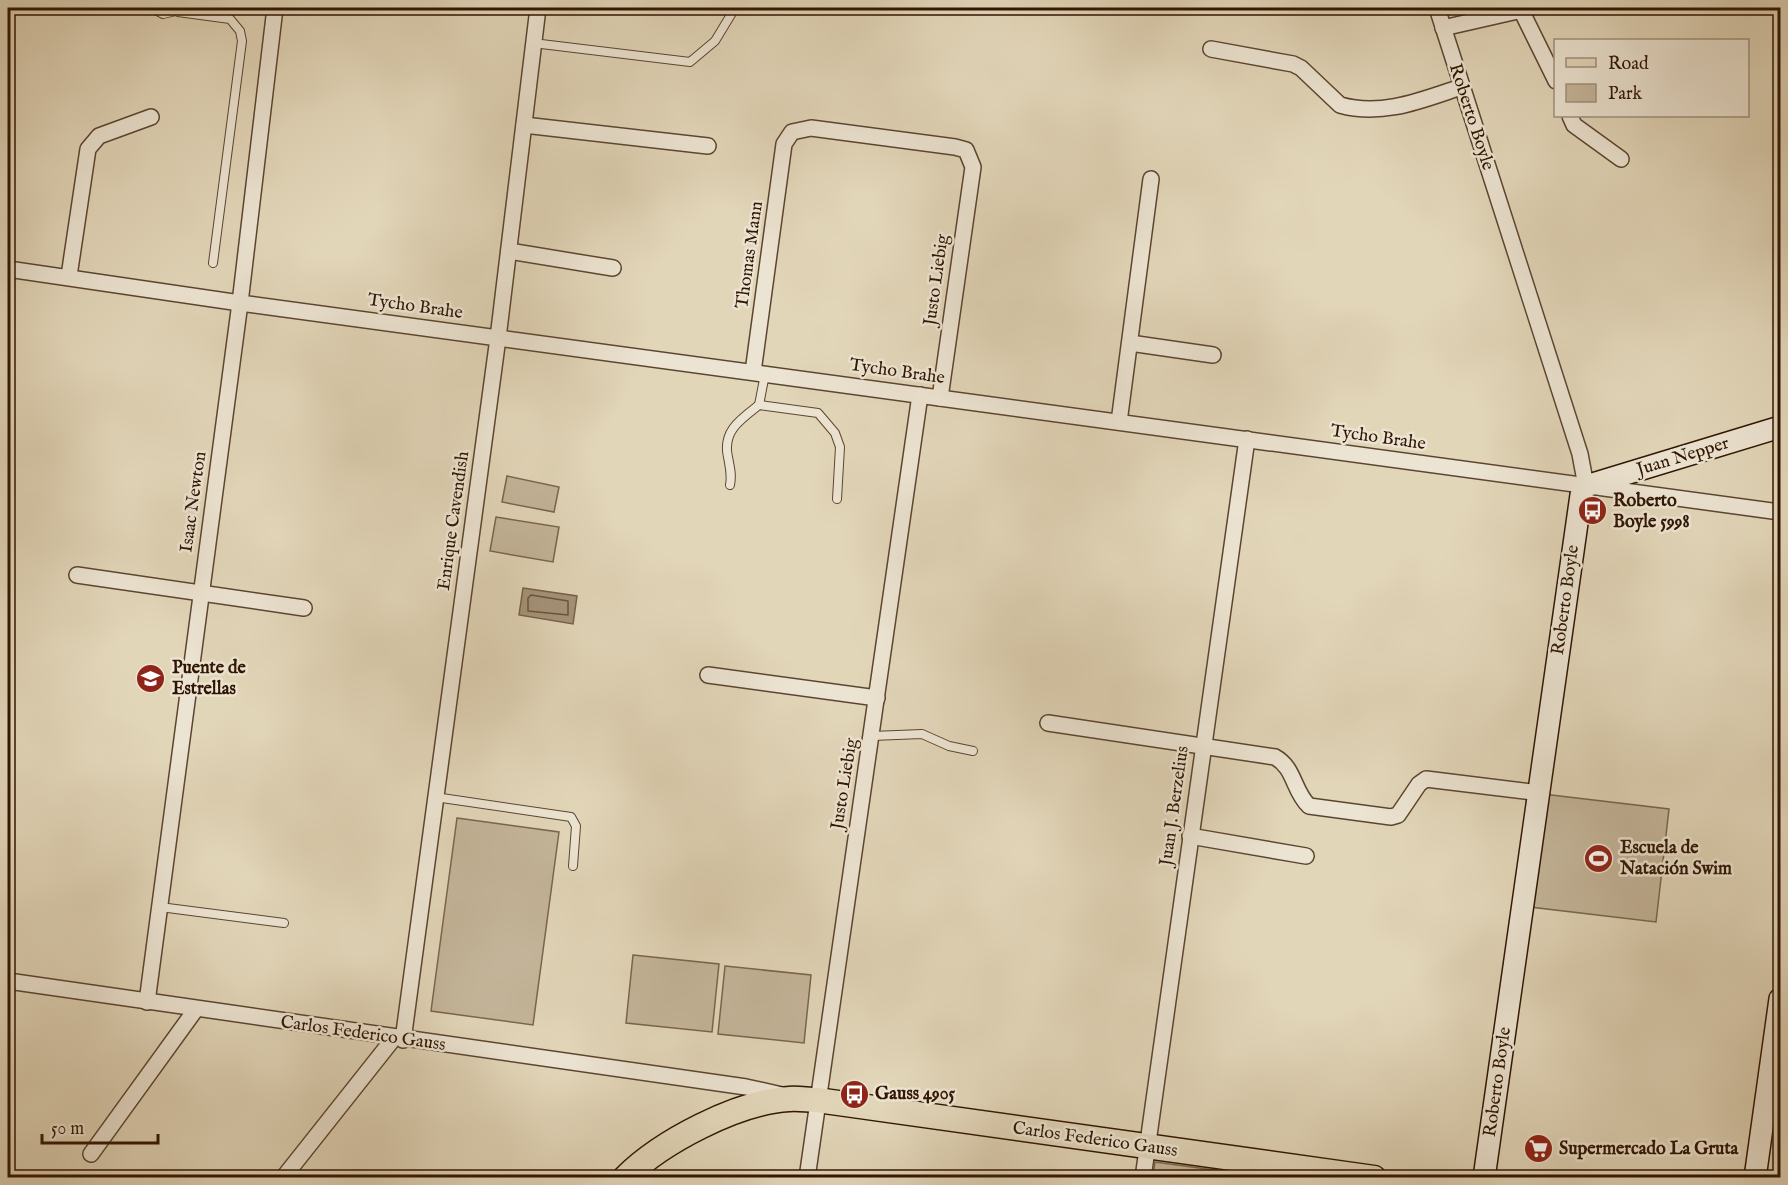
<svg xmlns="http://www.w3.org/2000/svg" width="1788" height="1185" font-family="'IM FELL English',serif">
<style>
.green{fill:#c4b59a;stroke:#7a654e;stroke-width:1.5}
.water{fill:#a5947b;stroke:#76614b;stroke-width:1.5}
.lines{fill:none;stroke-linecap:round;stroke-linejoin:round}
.shore{stroke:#6a543e;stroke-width:1.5}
.service-casing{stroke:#5c4530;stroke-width:10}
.minor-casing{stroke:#5c4530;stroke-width:18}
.secondary-casing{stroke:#301502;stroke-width:24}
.primary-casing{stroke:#301502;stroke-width:27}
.service{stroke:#ece4d2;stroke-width:8}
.minor{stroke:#ece4d2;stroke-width:15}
.secondary{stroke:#ece4d2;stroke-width:21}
.primary{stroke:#e2d6b9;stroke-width:24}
.labels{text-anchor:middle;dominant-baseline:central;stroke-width:5;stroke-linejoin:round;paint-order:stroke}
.street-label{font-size:18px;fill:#301502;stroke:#ece4d2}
.poi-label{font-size:18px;font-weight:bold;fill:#301502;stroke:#ece4d2;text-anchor:start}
</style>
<rect width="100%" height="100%" fill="#e2d6b9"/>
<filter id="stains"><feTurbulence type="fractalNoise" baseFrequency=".00333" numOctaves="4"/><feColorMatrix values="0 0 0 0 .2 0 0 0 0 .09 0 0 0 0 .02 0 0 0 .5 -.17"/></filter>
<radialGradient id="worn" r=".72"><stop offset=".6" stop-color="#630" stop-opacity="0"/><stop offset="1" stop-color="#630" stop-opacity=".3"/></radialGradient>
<g class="green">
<polygon points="507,476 559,487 554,512 502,502"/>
<polygon points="496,517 559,527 553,562 490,551"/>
<polygon points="1543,794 1669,809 1656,922 1530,907"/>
<polygon points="457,818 559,832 533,1025 431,1011"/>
<polygon points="633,955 719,964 712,1032 626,1023"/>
<polygon points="725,966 811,975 804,1043 718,1034"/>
<polygon points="1155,1162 1266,1177 1153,1177"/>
</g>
<polygon class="water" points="523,588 577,596 573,624 519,615"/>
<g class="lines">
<polygon class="shore" points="531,595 568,601 568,615 528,611 528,598"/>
<defs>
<g id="service">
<polyline points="152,8 163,14 180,10"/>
<polyline points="178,12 230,19 240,31 242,41 213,263"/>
<polyline points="533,43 690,62 715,41 735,8"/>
<polyline points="759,405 765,374"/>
<path d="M 730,485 C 732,475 730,468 728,457 C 722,431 741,419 759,405 L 818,413 L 835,433 L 840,447 L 837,499"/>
<polyline points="872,736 922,734 949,746 973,751"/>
<polyline points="435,797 571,817 576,826 573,866"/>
<polyline points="160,907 284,923"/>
</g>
<g id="minor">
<polyline points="1437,8 1580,454 1586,486"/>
<polyline points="1520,8 1556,81"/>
<polyline points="1443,28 1522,10"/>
<path d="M 1211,49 L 1293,64 L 1301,68 L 1340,105 C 1382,117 1422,100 1461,87"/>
<polyline points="1570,116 1574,125 1621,159"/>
<polyline points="524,125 708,146"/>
<polyline points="509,251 613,268"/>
<polyline points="8,269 240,303 1780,512"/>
<polyline points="69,276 88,149 99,136 151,117"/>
<polyline points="1130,343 1213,355"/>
<polyline points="753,372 784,144 792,132 811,128 955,147 966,150 973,167 940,398"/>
<polyline points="1119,422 1151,179"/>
<polyline points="77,575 304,608"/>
<polyline points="708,675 877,698"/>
<path d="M 1048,723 L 1275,757 C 1295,768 1293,791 1309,806 L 1391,817 L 1398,815 L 1419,784 L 1426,779 L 1540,793"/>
<polyline points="1190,836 1306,856"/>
<polyline points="8,981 746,1087 782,1095"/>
<polyline points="147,1002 240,303 275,8"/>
<polyline points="403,1040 498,338 538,8"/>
<polyline points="91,1154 196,1009"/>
<polyline points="283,1178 394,1038"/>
<polyline points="807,1178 920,395"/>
<polyline points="1143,1178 1247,439"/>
</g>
<g id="secondary">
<polyline points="1484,1178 1581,495 1586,486 1780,427"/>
<polyline points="1755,1178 1780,999"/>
</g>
<path id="primary" d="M 625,1178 C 661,1142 737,1102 789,1099 C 798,1098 808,1100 817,1100 L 1374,1178"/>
</defs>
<use href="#service" class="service-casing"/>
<use href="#minor" class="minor-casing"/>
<use href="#secondary" class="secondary-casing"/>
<use href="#primary" class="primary-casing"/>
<use href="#service" class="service"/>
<use href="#minor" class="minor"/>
<use href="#secondary" class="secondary"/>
<use href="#primary" class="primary"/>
</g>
<defs>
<symbol id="bus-disc" viewBox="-11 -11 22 22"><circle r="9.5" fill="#8f2418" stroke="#ece4d2"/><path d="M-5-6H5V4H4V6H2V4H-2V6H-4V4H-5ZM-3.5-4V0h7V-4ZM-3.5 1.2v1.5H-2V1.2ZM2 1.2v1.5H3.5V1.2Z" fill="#fff"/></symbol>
<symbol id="school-disc" viewBox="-11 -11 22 22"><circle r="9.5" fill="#8f2418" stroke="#ece4d2"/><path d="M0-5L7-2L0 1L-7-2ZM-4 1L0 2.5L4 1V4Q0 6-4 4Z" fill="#fff"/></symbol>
<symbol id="stadium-disc" viewBox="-11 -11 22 22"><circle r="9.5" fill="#8f2418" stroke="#ece4d2"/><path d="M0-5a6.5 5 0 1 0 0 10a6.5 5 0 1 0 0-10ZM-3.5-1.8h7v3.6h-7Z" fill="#fff"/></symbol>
<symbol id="supermarket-disc" viewBox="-11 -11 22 22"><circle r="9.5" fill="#8f2418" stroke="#ece4d2"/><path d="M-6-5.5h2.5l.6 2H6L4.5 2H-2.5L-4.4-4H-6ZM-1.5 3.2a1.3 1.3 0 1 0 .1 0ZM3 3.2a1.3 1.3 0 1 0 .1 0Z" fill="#fff"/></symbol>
</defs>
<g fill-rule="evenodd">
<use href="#bus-disc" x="1576" y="494" width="33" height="33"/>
<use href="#school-disc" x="134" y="662" width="33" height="33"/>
<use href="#stadium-disc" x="1582" y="842" width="33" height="33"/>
<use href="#bus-disc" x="838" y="1078" width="33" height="33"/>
<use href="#supermarket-disc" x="1522" y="1132" width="33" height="33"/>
</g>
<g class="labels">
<g class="street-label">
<text transform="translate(1471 117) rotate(72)">Roberto Boyle</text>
<text transform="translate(750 255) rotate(-82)">Thomas Mann</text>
<text transform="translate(937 280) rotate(-82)">Justo Liebig</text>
<text transform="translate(415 307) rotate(8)">Tycho Brahe</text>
<text transform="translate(897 372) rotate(8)">Tycho Brahe</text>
<text transform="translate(1378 438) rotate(8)">Tycho Brahe</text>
<text transform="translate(1683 457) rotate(-17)">Juan Nepper</text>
<text transform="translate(194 502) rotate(-82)">Isaac Newton</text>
<text transform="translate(454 521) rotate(-82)">Enrique Cavendish</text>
<text transform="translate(1566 600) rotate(-82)">Roberto Boyle</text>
<text transform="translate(845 784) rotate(-81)">Justo Liebig</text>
<text transform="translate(1175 806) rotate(-82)">Juan J. Berzelius</text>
<text transform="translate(363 1034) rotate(8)">Carlos Federico Gauss</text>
<text transform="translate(1498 1082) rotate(-82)">Roberto Boyle</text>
<text transform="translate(1095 1140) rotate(8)">Carlos Federico Gauss</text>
</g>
<g class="poi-label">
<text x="1613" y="501">Roberto<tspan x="1613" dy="21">Boyle 5998</tspan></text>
<text x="172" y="668">Puente de<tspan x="172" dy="21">Estrellas</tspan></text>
<text x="1620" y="848">Escuela de<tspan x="1620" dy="21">Natación Swim</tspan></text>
<text x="875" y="1094">Gauss 4905</text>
<text x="1559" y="1149">Supermercado La Gruta</text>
</g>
</g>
<rect width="1788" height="1185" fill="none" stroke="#e2d6b9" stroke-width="30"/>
<rect x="9" y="9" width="1770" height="1167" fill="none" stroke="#301502" stroke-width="3"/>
<rect x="15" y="15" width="1758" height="1155" fill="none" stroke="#301502" stroke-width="1.5"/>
<rect x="1554" y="39" width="195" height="78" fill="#ece4d2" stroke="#a1917f" stroke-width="1.5"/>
<rect x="1566" y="58" width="30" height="9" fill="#e2d6b9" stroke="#a1917f" stroke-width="1.5"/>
<text x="1608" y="69" font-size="18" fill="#301502">Road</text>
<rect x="1566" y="84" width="30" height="18" fill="#c4b59a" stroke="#a1917f" stroke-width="1.5"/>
<text x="1608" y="99" font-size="18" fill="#301502">Park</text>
<path d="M42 1134v9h116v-9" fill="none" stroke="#301502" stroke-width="3"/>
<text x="51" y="1134" font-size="18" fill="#301502" stroke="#ece4d2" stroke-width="4.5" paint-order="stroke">50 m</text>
<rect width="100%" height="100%" filter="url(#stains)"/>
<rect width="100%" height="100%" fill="url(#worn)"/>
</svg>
